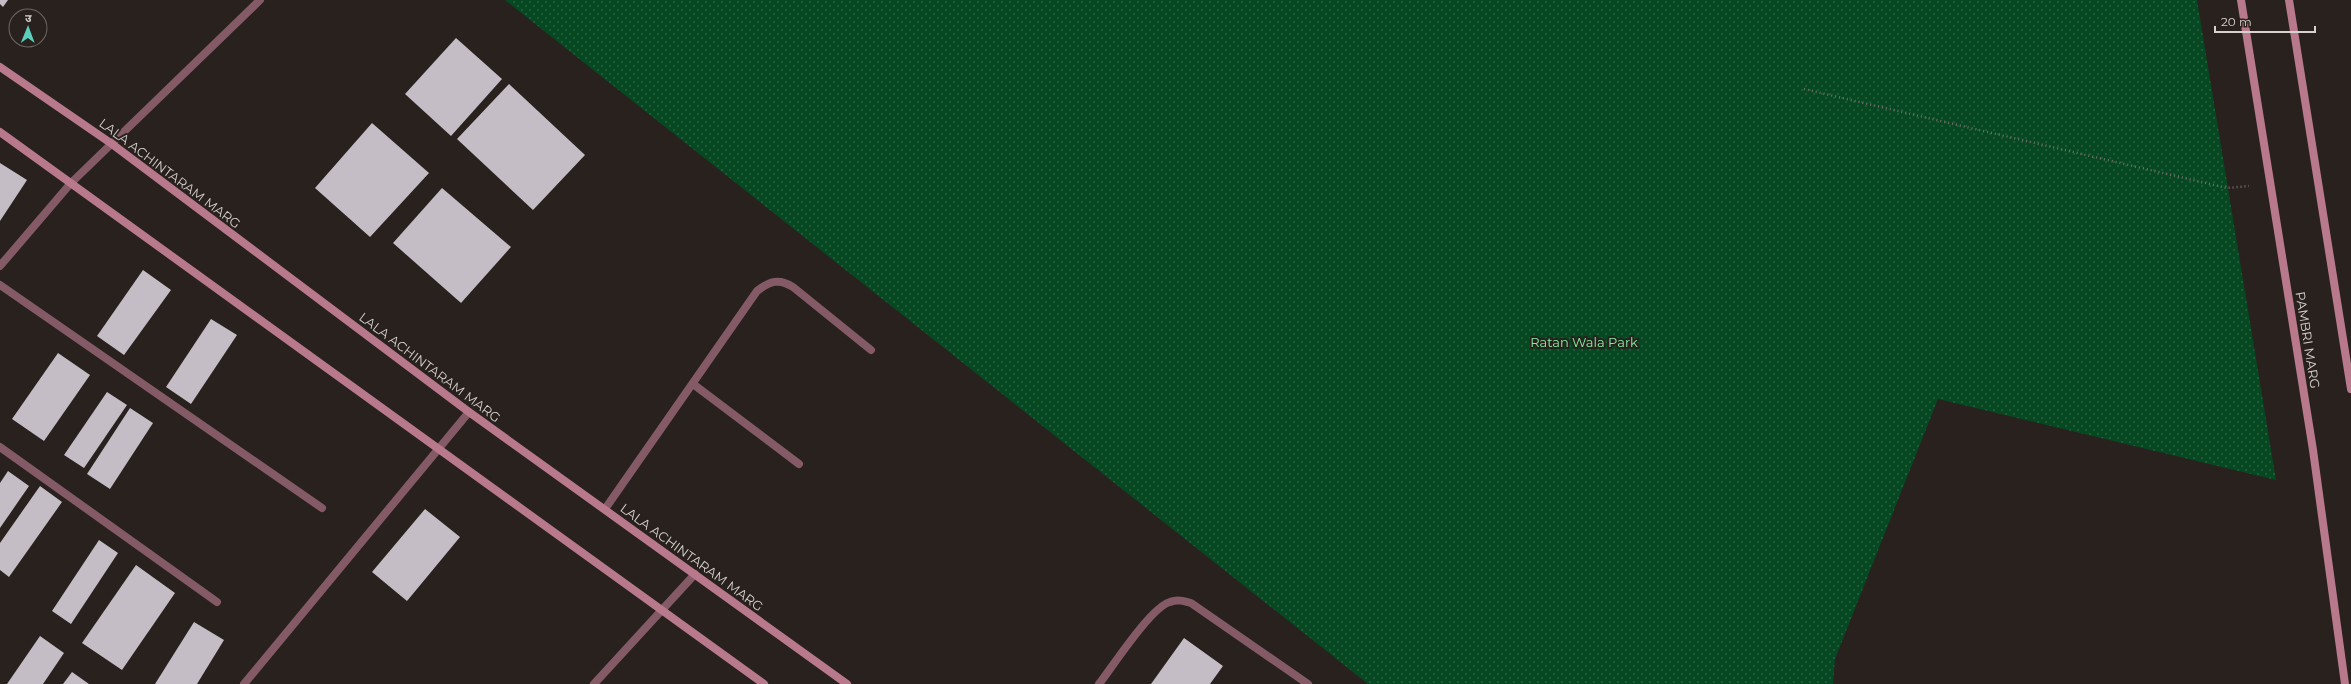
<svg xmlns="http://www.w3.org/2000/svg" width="2351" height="684" font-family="Montserrat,'Noto Sans Devanagari',sans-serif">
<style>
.park{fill:url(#park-dots)}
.building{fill:#c4bdc5}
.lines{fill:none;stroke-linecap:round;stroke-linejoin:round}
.path{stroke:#76706c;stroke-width:2.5;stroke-dasharray:1 3;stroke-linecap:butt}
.lane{stroke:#835a66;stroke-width:8}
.street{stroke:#835a66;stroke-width:8}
.secondary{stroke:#b9798c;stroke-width:8}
.labels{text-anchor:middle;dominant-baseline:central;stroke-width:4;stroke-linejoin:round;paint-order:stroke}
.street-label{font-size:13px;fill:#d7d2cf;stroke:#28211d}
.park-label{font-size:13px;fill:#81f1a1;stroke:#28211d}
</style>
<defs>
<pattern id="park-dots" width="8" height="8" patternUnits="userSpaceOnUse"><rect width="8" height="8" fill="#064821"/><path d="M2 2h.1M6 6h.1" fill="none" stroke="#2a6240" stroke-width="1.8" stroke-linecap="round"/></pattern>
</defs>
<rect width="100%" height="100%" fill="#28211d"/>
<polygon class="park" points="505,0 2197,0 2276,480 1938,399 1835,659 1833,684 1368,684"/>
<g class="building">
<polygon points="0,0 8,0 3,7 0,4"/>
<polygon points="456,38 502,79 451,136 405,94"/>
<polygon points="509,84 585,155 533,210 457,139"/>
<polygon points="372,123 429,173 370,237 315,188"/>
<polygon points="0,163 27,180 0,221"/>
<polygon points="442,188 511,247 461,303 393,243"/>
<polygon points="143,270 171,290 124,355 97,336"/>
<polygon points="211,319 237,335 191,404 166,387"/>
<polygon points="58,353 90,375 44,441 12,419"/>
<polygon points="107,392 127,405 84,468 64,455"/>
<polygon points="130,408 153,423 110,489 87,474"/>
<polygon points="8,471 29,486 0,528 0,483"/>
<polygon points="40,486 62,502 9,577 0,570 0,543"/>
<polygon points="425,509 460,537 407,601 372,572"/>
<polygon points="99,540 118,553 71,624 52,611"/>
<polygon points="136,565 175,593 122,670 82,643"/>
<polygon points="194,622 224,640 197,684 155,684"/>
<polygon points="40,636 64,653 43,684 7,684"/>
<polygon points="1184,638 1223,666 1210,684 1151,684"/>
<polygon points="72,672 89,684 63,684"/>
</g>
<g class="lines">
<polyline class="path" points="1804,89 2227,188 2249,186"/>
<g class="lane">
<polyline points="244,684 469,412"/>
<polyline points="594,684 695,574"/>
</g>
<g class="street">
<polyline points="0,266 71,183 260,0"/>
<polyline points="0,285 322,508"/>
<polyline points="693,384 799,464"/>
<polyline points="0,447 217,602"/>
<path d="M 605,509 L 757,291 C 770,281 779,278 793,287 L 871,350"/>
<path d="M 1099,684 C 1113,666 1151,607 1170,602 C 1177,599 1184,601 1191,603 L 1308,684"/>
</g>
<g class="secondary">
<polyline points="2241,0 2313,450 2345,684"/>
<polyline points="2289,0 2351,389"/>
<polyline points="0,67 112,144 469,412 847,684"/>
<polyline points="0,132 764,684"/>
</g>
</g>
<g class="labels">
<g class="street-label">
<text transform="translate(170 173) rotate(37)">LALA ACHINTARAM MARG</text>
<text transform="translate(2308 340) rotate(81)">PAMBRI MARG</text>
<text transform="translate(430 367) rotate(37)">LALA ACHINTARAM MARG</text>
<text transform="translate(692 557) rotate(36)">LALA ACHINTARAM MARG</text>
</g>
<g class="park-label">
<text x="1584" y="342">Ratan Wala Park</text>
</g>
</g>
<g transform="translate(28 28) rotate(1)"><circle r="19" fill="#28211d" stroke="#6e6864"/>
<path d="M0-3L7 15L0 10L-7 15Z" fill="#5bcebc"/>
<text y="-6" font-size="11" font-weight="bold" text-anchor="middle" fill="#d7d2cf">उ</text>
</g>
<path d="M2215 26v6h100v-6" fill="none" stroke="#d7d2cf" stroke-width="2"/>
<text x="2221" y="26" font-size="12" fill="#d7d2cf" stroke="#28211d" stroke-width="3" paint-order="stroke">20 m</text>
</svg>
